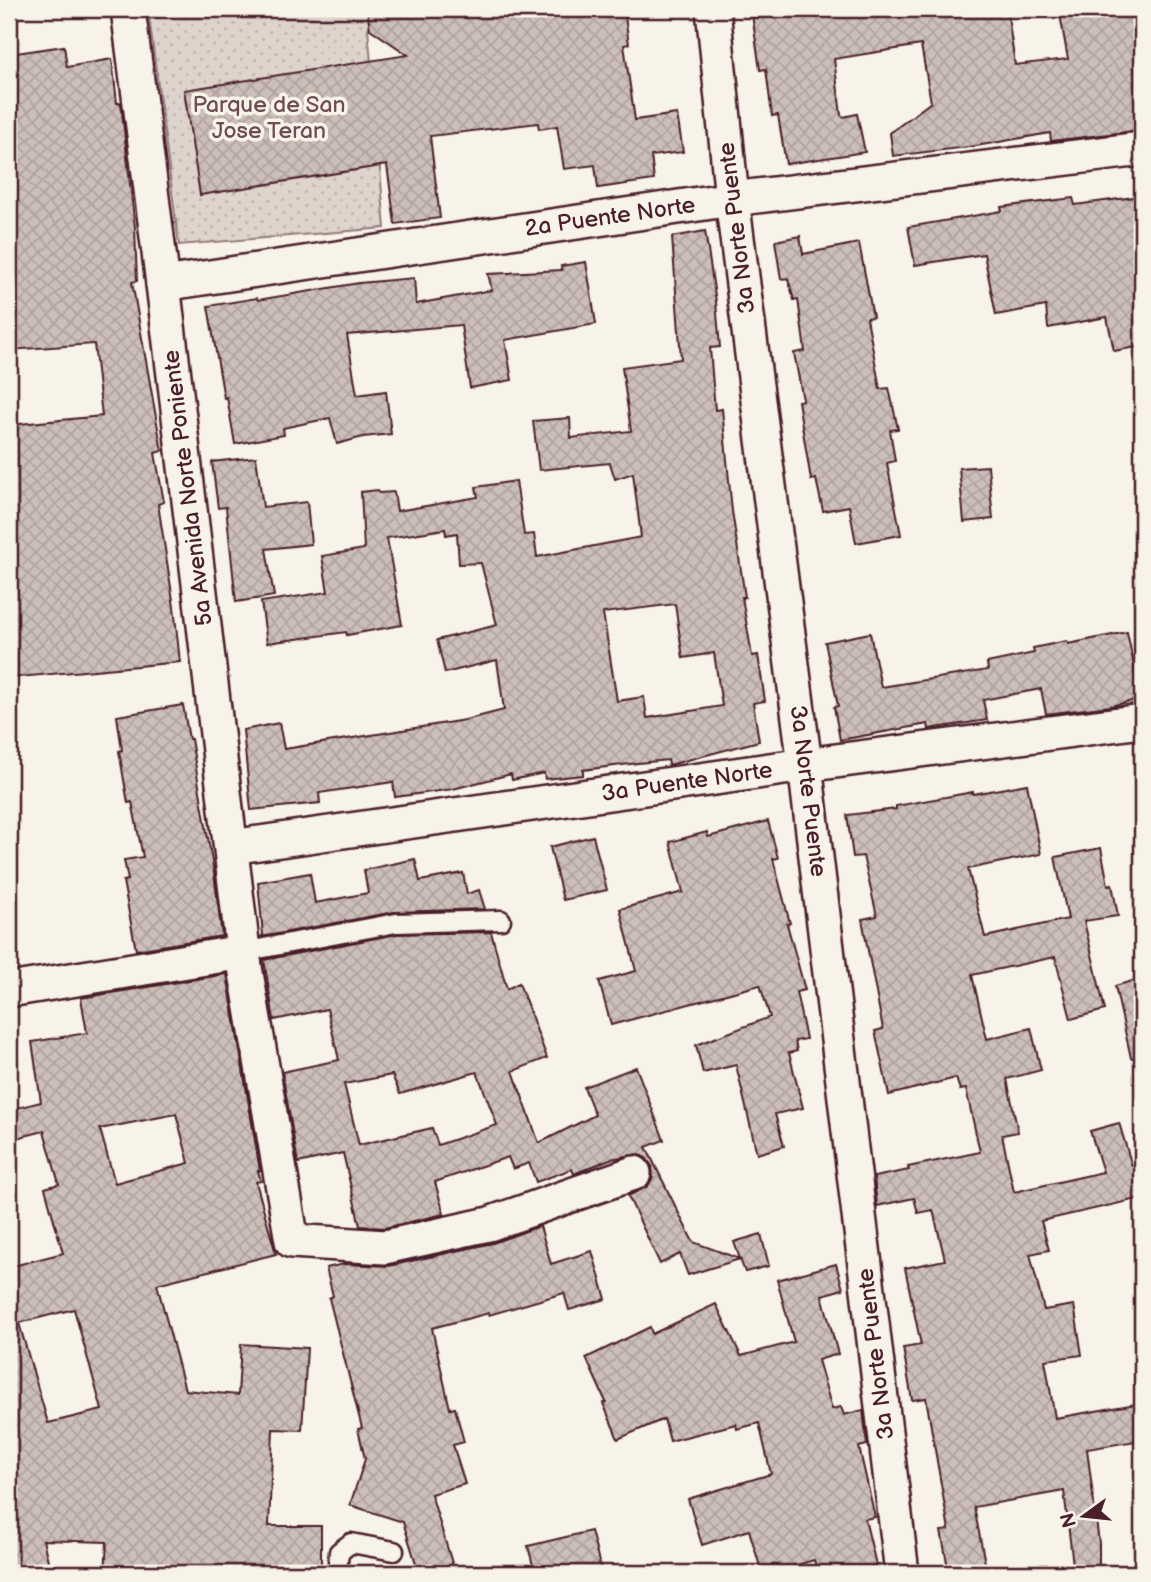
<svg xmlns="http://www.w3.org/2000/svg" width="1151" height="1582" font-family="'Balsamiq Sans',sans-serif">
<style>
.green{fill:url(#green-dots);stroke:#947a7c;stroke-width:2}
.building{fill:url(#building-cross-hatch);stroke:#4a1f2b;stroke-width:2;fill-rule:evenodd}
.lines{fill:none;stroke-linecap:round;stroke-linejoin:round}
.lane-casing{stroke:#4a1f2b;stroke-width:23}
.street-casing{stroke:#4a1f2b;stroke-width:38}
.lane{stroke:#f7f3e8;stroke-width:18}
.street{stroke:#f7f3e8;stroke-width:33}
.labels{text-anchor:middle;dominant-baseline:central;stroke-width:7;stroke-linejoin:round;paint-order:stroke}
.park-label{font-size:23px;fill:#6f4c53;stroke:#f7f3e8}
.street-label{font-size:23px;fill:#4a1f2b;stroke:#f7f3e8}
</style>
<defs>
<pattern id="green-dots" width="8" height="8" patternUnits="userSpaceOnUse" patternTransform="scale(1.75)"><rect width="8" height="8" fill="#ded4cc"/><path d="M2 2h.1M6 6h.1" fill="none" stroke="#c0b6af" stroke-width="1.8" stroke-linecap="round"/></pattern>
<pattern id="building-cross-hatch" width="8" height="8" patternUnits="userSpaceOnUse" patternTransform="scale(1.75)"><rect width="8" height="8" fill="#ccbfb9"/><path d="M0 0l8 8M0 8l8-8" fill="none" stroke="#b1a49f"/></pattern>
</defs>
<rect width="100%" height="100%" fill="#f7f3e8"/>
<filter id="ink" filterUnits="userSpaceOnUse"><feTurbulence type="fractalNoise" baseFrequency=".0143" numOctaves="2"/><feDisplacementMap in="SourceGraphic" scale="14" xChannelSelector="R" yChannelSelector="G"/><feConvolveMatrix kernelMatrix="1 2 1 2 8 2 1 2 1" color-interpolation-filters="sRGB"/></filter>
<g filter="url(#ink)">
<polygon class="green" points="148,9 468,9 368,28 385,228 179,245"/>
<g class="building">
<polygon points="367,9 624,9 629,44 624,45 635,120 677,114 683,152 651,156 654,180 598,188 595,165 564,169 557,126 539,129 538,123 430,136 440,218 395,224 387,165 200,195 184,90 408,55 370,29"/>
<polygon points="789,9 1007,9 1015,65 1068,59 1059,9 1142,9 1142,130 1051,141 1050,133 976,146 893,156 890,133 931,102 921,45 834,59 841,115 843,117 857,114 865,152 786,164 778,115 772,116 766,69 760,70 752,14"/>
<polygon points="64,46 67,67 112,59 117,103 121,103 135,228 137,281 132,282 162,451 155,453 164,502 158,504 174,607 180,662 9,678 9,425 102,416 94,344 9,350 9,54"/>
<polygon points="1142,196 1142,346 1114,351 1107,317 1048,328 1046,306 996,315 984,254 915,265 908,227 1002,211 1001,207 1073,198 1075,205"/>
<path d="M 705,231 L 716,302 L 720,347 L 710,348 L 715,410 L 722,409 L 732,511 L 745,597 L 742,597 L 752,656 L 758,655 L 765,701 L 753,703 L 759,741 L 669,765 L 668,760 L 638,763 L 583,770 L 583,775 L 545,779 L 544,773 L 512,780 L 511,774 L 453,789 L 395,797 L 393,782 L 319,793 L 320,803 L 251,810 L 243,730 L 279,723 L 284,749 L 465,720 L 504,710 L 497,660 L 445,673 L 437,640 L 497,625 L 481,563 L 459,564 L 457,533 L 446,535 L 445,529 L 387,538 L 402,625 L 347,635 L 346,632 L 267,643 L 261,602 L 328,592 L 322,556 L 364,549 L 361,492 L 378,490 L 379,493 L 394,492 L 397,511 L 478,497 L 476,487 L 516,481 L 524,535 L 534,534 L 537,557 L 641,537 L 633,473 L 615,479 L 610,463 L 539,470 L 533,421 L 570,418 L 571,438 L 631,431 L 622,367 L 681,359 L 672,237 ZM 675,604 L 683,658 L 714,653 L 722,706 L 647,718 L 644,697 L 617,701 L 603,613 Z"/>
<polygon points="800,236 803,254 859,243 873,317 867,318 880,389 889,388 898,429 890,430 895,461 887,463 901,535 856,543 849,506 823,511 816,479 811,480 798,401 803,400 794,353 805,351 798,299 794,300 788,278 781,279 775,241"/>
<polygon points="586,262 596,324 505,340 512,380 470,388 461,325 347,335 357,395 386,391 391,434 363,437 337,444 330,418 283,428 284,435 235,444 227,397 224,398 208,306 257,298 258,300 359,283 414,278 416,304 492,290 488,274 562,270 561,266"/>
<polygon points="256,457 263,507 307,502 311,544 266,549 274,596 236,602 226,507 218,508 212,462"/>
<polygon points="988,466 993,519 964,522 959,468"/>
<polygon points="1127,632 1141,699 1110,706 1046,714 1041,689 983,700 987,720 929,729 928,724 840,740 834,707 838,706 825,642 870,633 881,687 988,670 987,663 1034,653 1033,648 1067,641 1068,644"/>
<polygon points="183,705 189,739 191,739 214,873 222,936 136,950 123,881 128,880 124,860 143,857 132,802 128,803 119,751 122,750 117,716"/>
<polygon points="1027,784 1041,854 968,869 985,937 1068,919 1055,857 1101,848 1108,885 1112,884 1118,916 1084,921 1105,1010 1071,1019 1055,957 972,975 987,1039 1031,1028 1041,1070 1007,1079 1018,1132 1002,1135 1014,1192 1103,1172 1090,1131 1119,1123 1132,1166 1138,1164 1142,1182 1142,1198 1041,1221 1049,1250 1030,1254 1044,1310 1074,1305 1082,1355 1045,1360 1055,1418 1142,1403 1142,1440 1087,1449 1099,1543 1099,1573 1074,1573 1064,1491 974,1507 987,1573 949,1573 941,1531 949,1530 926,1398 912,1400 903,1348 921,1345 905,1268 945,1260 933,1210 918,1213 914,1198 877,1206 874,1177 909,1170 908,1167 980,1152 966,1089 960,1090 956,1078 889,1095 875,1031 883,1029 862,919 877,916 863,856 853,857 847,815 896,809 896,806 973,792 973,794"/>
<polygon points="768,821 778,858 773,859 790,923 787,924 805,990 796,992 806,1039 795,1041 797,1051 789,1053 803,1108 775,1114 784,1146 757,1154 736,1065 703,1073 696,1045 770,1017 760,985 611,1025 599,981 636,971 620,909 683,892 670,842 707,832 708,837"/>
<polygon points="593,836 607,890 563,900 550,847"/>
<polygon points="415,859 420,881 463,873 467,894 479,890 485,909 394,912 261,937 263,935 258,882 310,873 315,903 368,893 364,870"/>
<path d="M 491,932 L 507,989 L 519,983 L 547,1058 L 513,1071 L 539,1143 L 595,1115 L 584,1087 L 636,1067 L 664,1140 L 646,1147 L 693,1242 L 740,1259 L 734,1242 L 761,1234 L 769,1266 L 745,1272 L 740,1259 L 688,1275 L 680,1254 L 660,1264 L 628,1196 L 648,1186 L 653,1177 L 652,1166 L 646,1158 L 638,1154 L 610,1159 L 574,1174 L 572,1169 L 536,1182 L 529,1163 L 513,1169 L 508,1157 L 435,1182 L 444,1214 L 384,1228 L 360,1226 L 343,1153 L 298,1163 L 282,1072 L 339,1060 L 327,1009 L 274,1020 L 264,960 L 397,934 ZM 477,1072 L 497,1125 L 438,1145 L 432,1128 L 359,1145 L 344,1084 L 392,1075 L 400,1094 Z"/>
<path d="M 227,974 L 260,1171 L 258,1171 L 261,1181 L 256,1182 L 276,1254 L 157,1284 L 185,1390 L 238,1395 L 241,1344 L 307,1348 L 302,1430 L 273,1429 L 269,1526 L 321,1526 L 321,1573 L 105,1573 L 107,1542 L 43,1540 L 51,1573 L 36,1573 L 9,1564 L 9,1267 L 63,1253 L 45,1188 L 59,1184 L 44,1131 L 9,1140 L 9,1110 L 41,1102 L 32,1042 L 87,1033 L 81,998 ZM 176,1114 L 189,1163 L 115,1183 L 100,1129 ZM 74,1309 L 102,1410 L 48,1423 L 19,1323 Z"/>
<polygon points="1142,978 1142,1057 1131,1058 1115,986"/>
<polygon points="540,1226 551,1264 592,1251 606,1299 569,1310 564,1293 489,1315 489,1313 432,1328 450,1409 455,1408 464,1442 453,1445 465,1484 431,1494 455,1573 419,1573 403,1522 350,1505 365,1459 358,1429 362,1428 329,1298 333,1296 326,1268 344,1264 389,1266 493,1243"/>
<polygon points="836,1264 843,1289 822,1295 838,1354 818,1360 832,1409 841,1407 844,1415 863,1410 867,1445 859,1447 875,1517 865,1519 878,1573 818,1573 814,1560 770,1573 762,1573 749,1530 702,1545 688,1499 771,1474 759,1423 737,1429 736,1424 670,1441 664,1419 618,1439 603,1403 606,1402 586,1358 650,1327 652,1334 716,1304 741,1356 794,1342 777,1280"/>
<polygon points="591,1531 602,1573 535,1573 528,1546"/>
</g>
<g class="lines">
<defs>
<g id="lane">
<polyline points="243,952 396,923 501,920"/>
<polyline points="337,1573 339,1552 351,1543 394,1551"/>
</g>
<g id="street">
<polyline points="128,9 163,284 245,967 292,1241 385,1247 489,1224 634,1173"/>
<polyline points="713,9 732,199 805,765 902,1573"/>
<polyline points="163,284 732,199 1142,149"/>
<polyline points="231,847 805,765 1142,721"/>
<polyline points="9,990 243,952"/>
</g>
</defs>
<use href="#lane" class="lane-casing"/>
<use href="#street" class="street-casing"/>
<use href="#lane" class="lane"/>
<use href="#street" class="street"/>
</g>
</g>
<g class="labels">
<g class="park-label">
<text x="269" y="105">Parque de San<tspan x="269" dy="26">Jose Teran</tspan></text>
</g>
<g class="street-label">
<text transform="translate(610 217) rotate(-8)">2a Puente Norte</text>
<text transform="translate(737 228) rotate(-97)">3a Norte Puente</text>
<text transform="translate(188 488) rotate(-97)">5a Avenida Norte Poniente</text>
<text transform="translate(687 782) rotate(-8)">3a Puente Norte</text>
<text transform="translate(808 791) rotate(83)">3a Norte Puente</text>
<text transform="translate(876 1354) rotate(-97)">3a Norte Puente</text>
</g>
</g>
<rect width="1151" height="1582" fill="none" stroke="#f7f3e8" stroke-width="35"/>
<rect x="18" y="18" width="1116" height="1547" fill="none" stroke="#4a1f2b" stroke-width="2.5" filter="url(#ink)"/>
<g transform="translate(1084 1516) rotate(255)" stroke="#f7f3e8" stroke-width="5" paint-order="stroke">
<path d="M0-5L12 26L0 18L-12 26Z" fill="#4a1f2b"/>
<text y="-10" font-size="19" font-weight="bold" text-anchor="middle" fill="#4a1f2b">N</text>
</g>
</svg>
